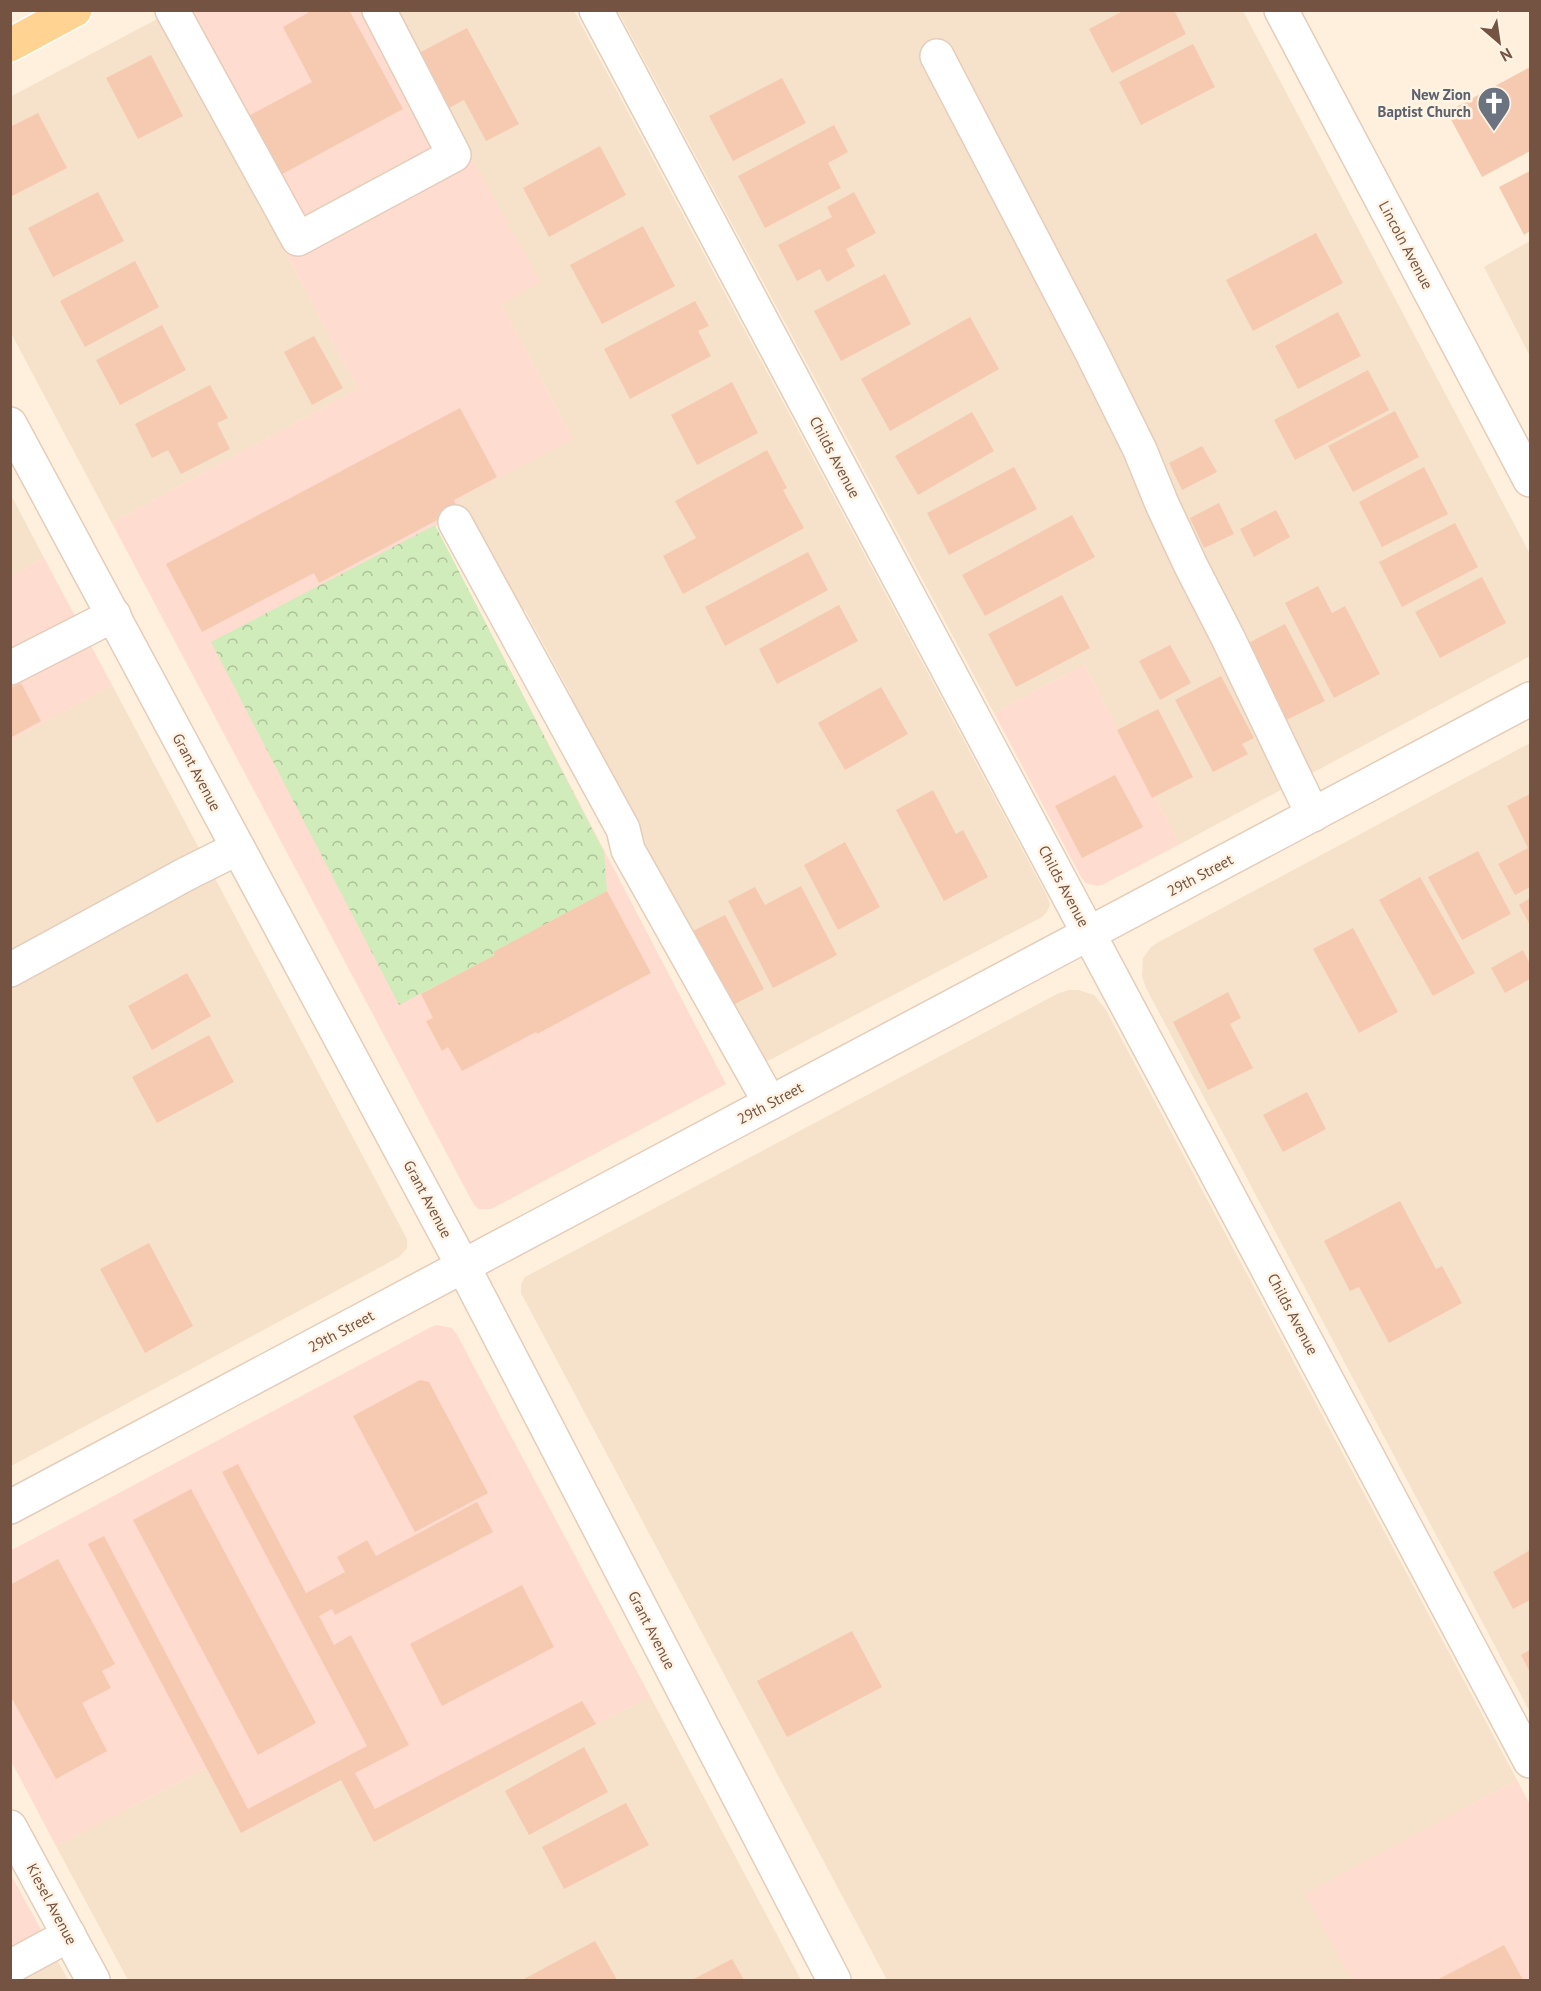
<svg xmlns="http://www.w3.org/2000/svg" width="1541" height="1991" font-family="'PT Sans',sans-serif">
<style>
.residential{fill:#f6e1ca}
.commercial{fill:#ffdccf}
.forest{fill:url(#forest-crowns)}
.building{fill:#f6cab1}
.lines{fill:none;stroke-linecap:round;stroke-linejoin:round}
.minor-casing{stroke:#e4cdbb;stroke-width:36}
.major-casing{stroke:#fff;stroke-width:36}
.minor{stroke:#fff;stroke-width:33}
.major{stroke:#ffd392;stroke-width:33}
.labels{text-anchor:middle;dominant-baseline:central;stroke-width:5;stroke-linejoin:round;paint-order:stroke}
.worship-label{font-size:15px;font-weight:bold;fill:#5b616d;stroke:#fff4e4;text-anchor:end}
.street-label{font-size:15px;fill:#755343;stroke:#fff4e4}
</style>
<defs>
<pattern id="forest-crowns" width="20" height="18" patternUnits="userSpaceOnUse" patternTransform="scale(1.5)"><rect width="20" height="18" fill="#d0ecba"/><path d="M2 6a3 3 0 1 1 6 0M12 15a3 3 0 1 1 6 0" fill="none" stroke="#adc299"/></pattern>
</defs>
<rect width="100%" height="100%" fill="#fef0dc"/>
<g class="residential">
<polygon points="391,11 574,11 1047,896 1050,904 1047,912 1042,917 760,1065 566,699 571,695 525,610 518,613 457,499 573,439 501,304 539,282"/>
<polygon points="618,11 1243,11 1530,554 1530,656 1180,844 1084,665 994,713"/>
<polygon points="161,17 358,389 112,523 11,333 10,97"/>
<polygon points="1530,241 1530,356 1484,267"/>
<polygon points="11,495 44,558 11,576 10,576"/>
<polygon points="112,685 407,1239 407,1248 399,1257 11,1466 11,740"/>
<polygon points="1530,743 1530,1712 1146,988 1142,976 1143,958 1151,947 1157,943"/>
<polygon points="1069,990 1078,990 1094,995 1106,1010 1517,1780 1306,1894 1352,1980 887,1980 521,1293 521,1284 525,1277 1059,993"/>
<polygon points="650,1696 801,1980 128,1980 56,1846 206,1768 341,1780 375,1841"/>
<polygon points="54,1954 68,1980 11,1980"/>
</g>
<g class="commercial">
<polygon points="173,10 391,11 540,282 501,304 573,439 458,499 461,507 435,526 726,1084 491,1209 479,1209 474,1205 112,523 358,389 252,189"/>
<polygon points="44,558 112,685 11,740 11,576"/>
<polygon points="1084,665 1180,844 1102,885 1097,886 1086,883 1081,877 994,713"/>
<polygon points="437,1325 452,1328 457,1335 650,1696 374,1842 341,1780 241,1833 206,1768 56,1846 11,1761 10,1551 431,1327"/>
<polygon points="1517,1780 1530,1805 1530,1980 1352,1980 1305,1894"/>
<polygon points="10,1873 54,1954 10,1978"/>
</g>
<polygon class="forest" points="435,525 604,852 607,891 494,952 495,955 399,1005 211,642"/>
<g class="building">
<polygon points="313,10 349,10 403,109 275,178 243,119 312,82 283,27"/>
<polygon points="1125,10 1174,10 1186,34 1112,73 1089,29"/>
<polygon points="467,28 519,124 486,141 464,100 447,109 417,54"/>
<polygon points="1193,44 1215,87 1141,125 1119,82"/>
<polygon points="151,55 183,116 138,139 106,78"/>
<polygon points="1530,67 1530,151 1482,177 1447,112"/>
<polygon points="782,78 806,123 733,161 709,116"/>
<polygon points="38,113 67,168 10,197 10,127"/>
<polygon points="834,125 848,152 828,163 841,188 765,228 738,176"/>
<polygon points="600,146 626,195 549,237 523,188"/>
<polygon points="1530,171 1530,231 1524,235 1499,187"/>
<polygon points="98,192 124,241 53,277 28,228"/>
<polygon points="854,192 876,233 846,249 855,266 827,282 820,269 797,281 778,245 832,217 827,207"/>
<polygon points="643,226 675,286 602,324 570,265"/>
<polygon points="1316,233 1343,283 1253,331 1226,280"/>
<polygon points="135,261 159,307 85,347 60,301"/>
<polygon points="885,274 911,324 841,361 814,311"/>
<polygon points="695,301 709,326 698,331 711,356 630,399 604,349"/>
<polygon points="1338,312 1361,356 1298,389 1275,346"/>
<polygon points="970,317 999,369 890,431 861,379"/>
<polygon points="162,325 186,370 120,405 96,360"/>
<polygon points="314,336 343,388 312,405 284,352"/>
<polygon points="1368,370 1389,410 1295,460 1274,420"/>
<polygon points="732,382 758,433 697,465 671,415"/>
<polygon points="210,385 228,418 217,423 230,449 181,474 168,450 152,458 135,424"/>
<polygon points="460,408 497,477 454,500 458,509 319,583 314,573 202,632 166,564"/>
<polygon points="1395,411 1419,457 1353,492 1328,446"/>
<polygon points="972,412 994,451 918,495 895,456"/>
<polygon points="1202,446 1217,472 1182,490 1169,463"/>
<polygon points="767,450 787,488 783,490 804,528 683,594 663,556 696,538 675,501"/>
<polygon points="1014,467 1037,509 949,555 927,513"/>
<polygon points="1424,467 1448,514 1382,547 1359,502"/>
<polygon points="1219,503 1234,534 1204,548 1190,518"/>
<polygon points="1276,510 1290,537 1254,557 1240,529"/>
<polygon points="1072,515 1095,557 985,616 962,575"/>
<polygon points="1455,523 1478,567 1402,607 1379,562"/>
<polygon points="808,552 828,590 725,646 705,607"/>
<polygon points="1482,577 1506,623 1440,658 1415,612"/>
<polygon points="1318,586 1332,613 1345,606 1380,674 1334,698 1285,603"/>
<polygon points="1062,595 1090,648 1016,687 988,634"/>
<polygon points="839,605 858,641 777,684 759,649"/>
<polygon points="1285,624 1325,701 1278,724 1239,648"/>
<polygon points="1170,645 1191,683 1160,700 1139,661"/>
<polygon points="1221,676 1254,738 1242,744 1248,754 1213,772 1175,700"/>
<polygon points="21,683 41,721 10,738 10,688"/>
<polygon points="881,687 908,734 845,770 818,723"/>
<polygon points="1158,709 1193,777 1152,798 1117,730"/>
<polygon points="1115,775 1143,827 1082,858 1055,806"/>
<polygon points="933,790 956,834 963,830 988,877 944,901 896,810"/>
<polygon points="1530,794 1530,887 1515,895 1498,864 1528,848 1507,806"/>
<polygon points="845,842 880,907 838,930 804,865"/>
<polygon points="1478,851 1511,914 1462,940 1428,877"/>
<polygon points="1420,877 1475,973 1433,996 1379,900"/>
<polygon points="801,886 837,955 773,988 728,901 755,887 765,905"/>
<polygon points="607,891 651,973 537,1034 536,1032 462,1071 448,1047 442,1051 426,1021 433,1018 421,994 495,955 493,952"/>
<polygon points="1530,898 1530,925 1519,905"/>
<polygon points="725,915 764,989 731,1006 685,935"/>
<polygon points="1353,928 1398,1012 1359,1033 1313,949"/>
<polygon points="1523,950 1530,964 1530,979 1505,993 1491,968"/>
<polygon points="187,973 211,1016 152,1050 128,1006"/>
<polygon points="1228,992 1241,1018 1230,1024 1253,1068 1208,1090 1173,1022"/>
<polygon points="209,1035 234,1082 157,1123 132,1077"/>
<polygon points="1307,1092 1326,1129 1283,1152 1263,1115"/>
<polygon points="1400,1201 1436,1269 1442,1266 1462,1303 1389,1343 1359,1287 1350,1291 1324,1241"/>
<polygon points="149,1243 193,1326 145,1353 100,1269"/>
<polygon points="420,1380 429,1382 488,1493 415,1532 353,1416"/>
<polygon points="238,1464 306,1593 345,1572 337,1557 367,1540 376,1556 477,1502 493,1532 335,1615 332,1609 319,1616 334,1645 351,1635 409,1745 355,1773 375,1809 582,1701 596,1724 374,1842 341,1780 241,1833 88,1544 104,1536 248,1809 367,1746 222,1472"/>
<polygon points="191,1489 316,1723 258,1755 133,1520"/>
<polygon points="1530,1550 1530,1600 1513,1609 1493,1572"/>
<polygon points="58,1559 115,1664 102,1671 111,1688 82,1703 107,1751 56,1779 10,1695 10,1585"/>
<polygon points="522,1585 554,1647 442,1706 410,1644"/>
<polygon points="852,1631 882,1687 787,1737 757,1681"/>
<polygon points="1530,1650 1530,1672 1521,1655"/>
<polygon points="584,1747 608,1792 529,1835 505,1791"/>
<polygon points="626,1803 649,1845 564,1889 542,1847"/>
<polygon points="595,1941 617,1980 522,1980"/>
<polygon points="1504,1945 1523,1980 1437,1980"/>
<polygon points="732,1959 744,1980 692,1980"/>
</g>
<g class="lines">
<defs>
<g id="minor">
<polyline points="172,10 298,239 454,155 379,10"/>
<polyline points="596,10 1530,1761"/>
<polyline points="1281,10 1530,480"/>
<polyline points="937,56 1091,351 1140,450 1162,504 1191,566 1228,638 1313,815"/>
<polyline points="10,424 463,1266 834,1980"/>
<polyline points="455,522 623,829 628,850 770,1103"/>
<polyline points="10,668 114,615"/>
<polyline points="10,970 186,874 238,848"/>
<polyline points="10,1507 1530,699"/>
<polyline points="10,1827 93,1980"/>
<polyline points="10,1967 69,1935"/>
</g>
<polyline id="major" points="10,45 75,10"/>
</defs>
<use href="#minor" class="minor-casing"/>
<use href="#major" class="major-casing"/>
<use href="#minor" class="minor"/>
<use href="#major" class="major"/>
</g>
<defs>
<symbol id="church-pin" viewBox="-11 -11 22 30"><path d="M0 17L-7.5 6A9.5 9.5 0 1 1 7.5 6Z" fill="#6b7280" stroke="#fff4e4"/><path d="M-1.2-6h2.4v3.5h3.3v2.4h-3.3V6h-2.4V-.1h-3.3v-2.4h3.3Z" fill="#fff"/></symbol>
</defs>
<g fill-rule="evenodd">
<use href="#church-pin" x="1475" y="84" width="38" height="52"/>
</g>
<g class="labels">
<g class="worship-label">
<text x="1471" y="94">New Zion<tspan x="1471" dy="17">Baptist Church</tspan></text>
</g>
<g class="street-label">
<text transform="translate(1406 245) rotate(62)">Lincoln Avenue</text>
<text transform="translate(835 457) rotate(62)">Childs Avenue</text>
<text transform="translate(197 772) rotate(62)">Grant Avenue</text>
<text transform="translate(1200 875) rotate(-28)">29th Street</text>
<text transform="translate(1064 886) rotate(62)">Childs Avenue</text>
<text transform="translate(770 1103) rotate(-28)">29th Street</text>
<text transform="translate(428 1199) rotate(62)">Grant Avenue</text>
<text transform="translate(1293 1314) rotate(62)">Childs Avenue</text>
<text transform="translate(341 1331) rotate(-28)">29th Street</text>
<text transform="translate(652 1630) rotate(63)">Grant Avenue</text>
<text transform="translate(52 1904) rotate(62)">Kiesel Avenue</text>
</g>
</g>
<rect width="1541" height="1991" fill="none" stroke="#755343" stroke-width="24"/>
<g transform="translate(1499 42) rotate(151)" stroke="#fff4e4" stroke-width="4.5" paint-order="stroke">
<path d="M0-4.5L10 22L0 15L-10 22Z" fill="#755343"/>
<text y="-9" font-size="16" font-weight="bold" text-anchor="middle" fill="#755343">N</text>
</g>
</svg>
